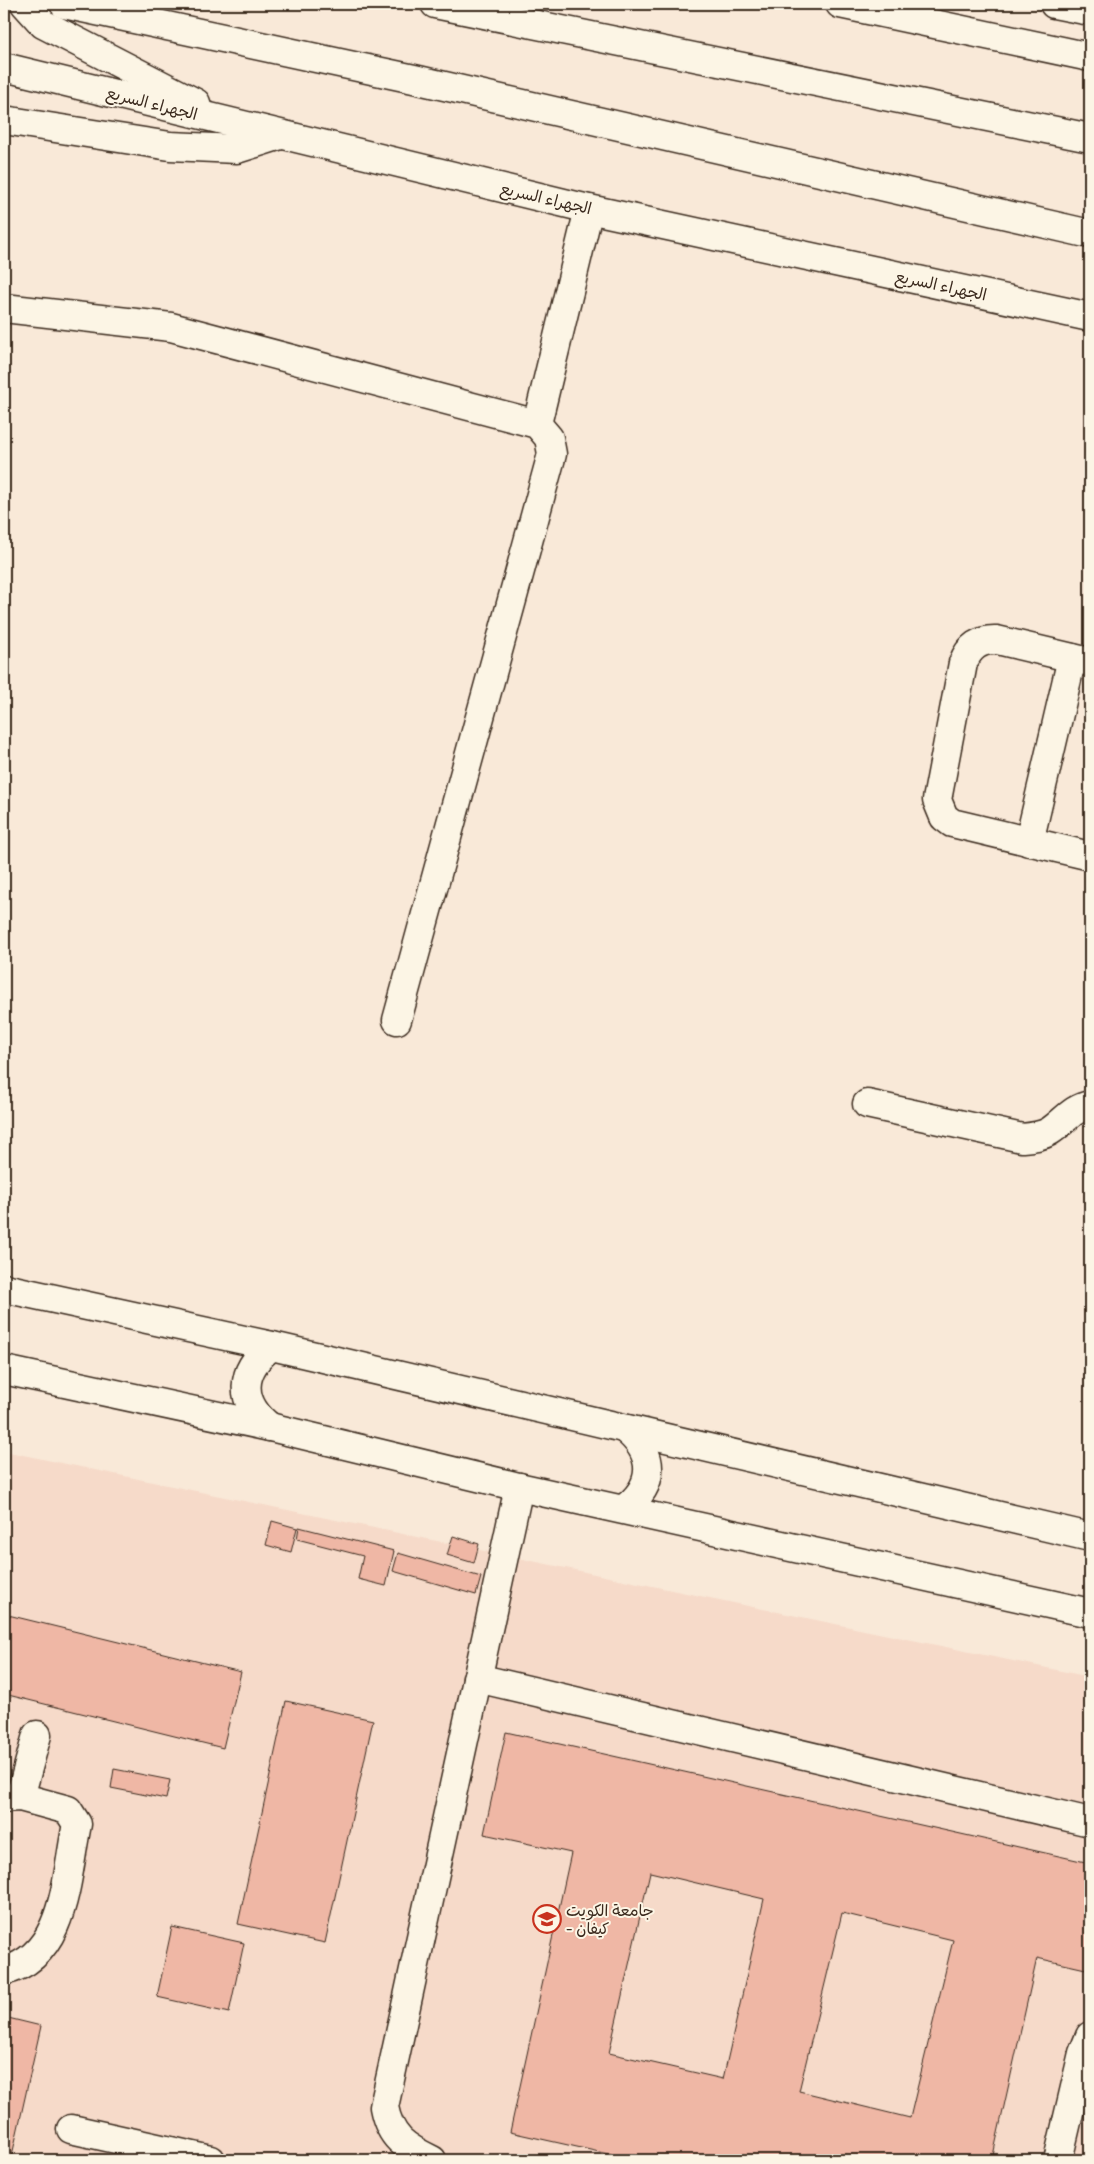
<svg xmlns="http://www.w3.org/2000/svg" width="1094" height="2164" font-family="'Patrick Hand','Playpen Sans Arabic',sans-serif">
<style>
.built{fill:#f6dac9}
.building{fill:#efb7a5;stroke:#3b2a1e;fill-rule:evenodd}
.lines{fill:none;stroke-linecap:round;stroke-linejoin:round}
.minor-casing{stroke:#3b2a1e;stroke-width:31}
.major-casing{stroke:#3b2a1e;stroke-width:31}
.highway-casing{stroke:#3b2a1e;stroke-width:31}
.minor{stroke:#fcf5e5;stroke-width:28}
.major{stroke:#fcf5e5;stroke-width:28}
.highway{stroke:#fcf5e5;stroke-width:28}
.labels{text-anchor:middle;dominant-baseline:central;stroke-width:4;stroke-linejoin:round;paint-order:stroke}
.street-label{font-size:16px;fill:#3b2a1e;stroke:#fcf5e5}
.poi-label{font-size:16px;fill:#3b2a1e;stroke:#fcf5e5;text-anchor:start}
</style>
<rect width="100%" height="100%" fill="#f9e9d8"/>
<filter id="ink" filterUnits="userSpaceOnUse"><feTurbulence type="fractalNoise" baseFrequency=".02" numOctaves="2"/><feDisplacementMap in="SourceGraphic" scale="10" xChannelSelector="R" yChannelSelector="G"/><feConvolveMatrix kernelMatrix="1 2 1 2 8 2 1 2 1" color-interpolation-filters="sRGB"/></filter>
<g filter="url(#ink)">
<polygon class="built" points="4,1451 1090,1677 1090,2160 4,2160"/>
<g class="building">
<polygon points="272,1521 297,1528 291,1552 266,1545"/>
<polygon points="299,1527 394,1551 386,1586 358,1579 363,1556 297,1539"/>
<polygon points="453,1536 479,1544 474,1563 447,1555"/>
<polygon points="398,1553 481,1577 476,1595 393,1571"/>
<polygon points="4,1614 241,1672 223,1748 4,1694"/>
<polygon points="286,1701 373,1720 325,1943 238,1924"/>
<path d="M 506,1732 L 1090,1863 L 1090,1970 L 1037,1958 L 992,2160 L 635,2160 L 510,2132 L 571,1853 L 484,1834 ZM 650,1872 L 764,1899 L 723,2079 L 609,2053 ZM 842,1913 L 953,1940 L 910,2118 L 799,2091 Z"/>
<polygon points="114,1769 170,1780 166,1799 111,1788"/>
<polygon points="172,1927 244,1943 229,2013 157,1997"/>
<polygon points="4,2017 41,2026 11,2160 4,2160"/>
</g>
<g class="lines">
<defs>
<g id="minor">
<polyline points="1054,4 1090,11"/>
<polyline points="4,308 171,327 537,424 549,438 552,454 397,1020"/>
<polyline points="537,424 589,209"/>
<path d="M 1090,662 L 997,640 C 980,639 969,647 963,663 L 937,800 L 944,817 L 952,823 L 1090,856"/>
<polyline points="1029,842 1072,658"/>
<path d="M 867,1104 L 1022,1138 C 1032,1137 1042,1136 1050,1131 C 1064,1122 1072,1108 1090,1105"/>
<polyline points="4,1288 272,1346 1090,1537"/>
<polyline points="4,1370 270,1427 519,1487 1090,1613"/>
<path d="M 270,1427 C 238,1402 239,1370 272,1346"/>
<path d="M 624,1509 C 656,1485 656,1454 625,1429"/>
<polyline points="477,1678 1090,1822"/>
<polyline points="20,1797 37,1735"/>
<path d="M 4,1798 L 20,1797 L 68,1810 L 77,1824 C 66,1876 66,1956 4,1971"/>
<polyline points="71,2129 211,2160"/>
<path d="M 432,2160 C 405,2147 390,2138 384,2107 L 519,1487"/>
<polyline points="1058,2160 1083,2053 1090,2036"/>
</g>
<g id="major">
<polyline points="25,4 43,24 196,103"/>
<polyline points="840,4 1090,57"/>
<polyline points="4,67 589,209 1090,317"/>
<polyline points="4,120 170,146 237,149 281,135"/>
</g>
<g id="highway">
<polyline points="64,4 414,79 1090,234"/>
<polyline points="435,4 1090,138"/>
</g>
</defs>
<use href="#minor" class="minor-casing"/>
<use href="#major" class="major-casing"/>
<use href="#highway" class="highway-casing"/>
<use href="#minor" class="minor"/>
<use href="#major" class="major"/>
<use href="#highway" class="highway"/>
</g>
</g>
<defs>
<symbol id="university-ring" viewBox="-11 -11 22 22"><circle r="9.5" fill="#fcf5e5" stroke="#c8321e" stroke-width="1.5"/><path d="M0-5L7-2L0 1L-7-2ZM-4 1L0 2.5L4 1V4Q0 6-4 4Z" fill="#c8321e"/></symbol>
</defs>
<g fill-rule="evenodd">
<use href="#university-ring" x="531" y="1903" width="32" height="32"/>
</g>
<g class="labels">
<g class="street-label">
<text transform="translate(152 103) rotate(14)">الجهراء السريع</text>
<text transform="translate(546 198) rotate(13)">الجهراء السريع</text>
<text transform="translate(941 285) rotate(12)">الجهراء السريع</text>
</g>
<g class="poi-label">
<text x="566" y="1910">جامعة الكويت<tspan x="566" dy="18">- كيفان</tspan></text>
</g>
</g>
<rect width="1094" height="2164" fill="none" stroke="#fcf5e5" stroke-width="20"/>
<rect x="10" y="10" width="1074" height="2144" fill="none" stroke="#3b2a1e" stroke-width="2" filter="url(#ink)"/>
</svg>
